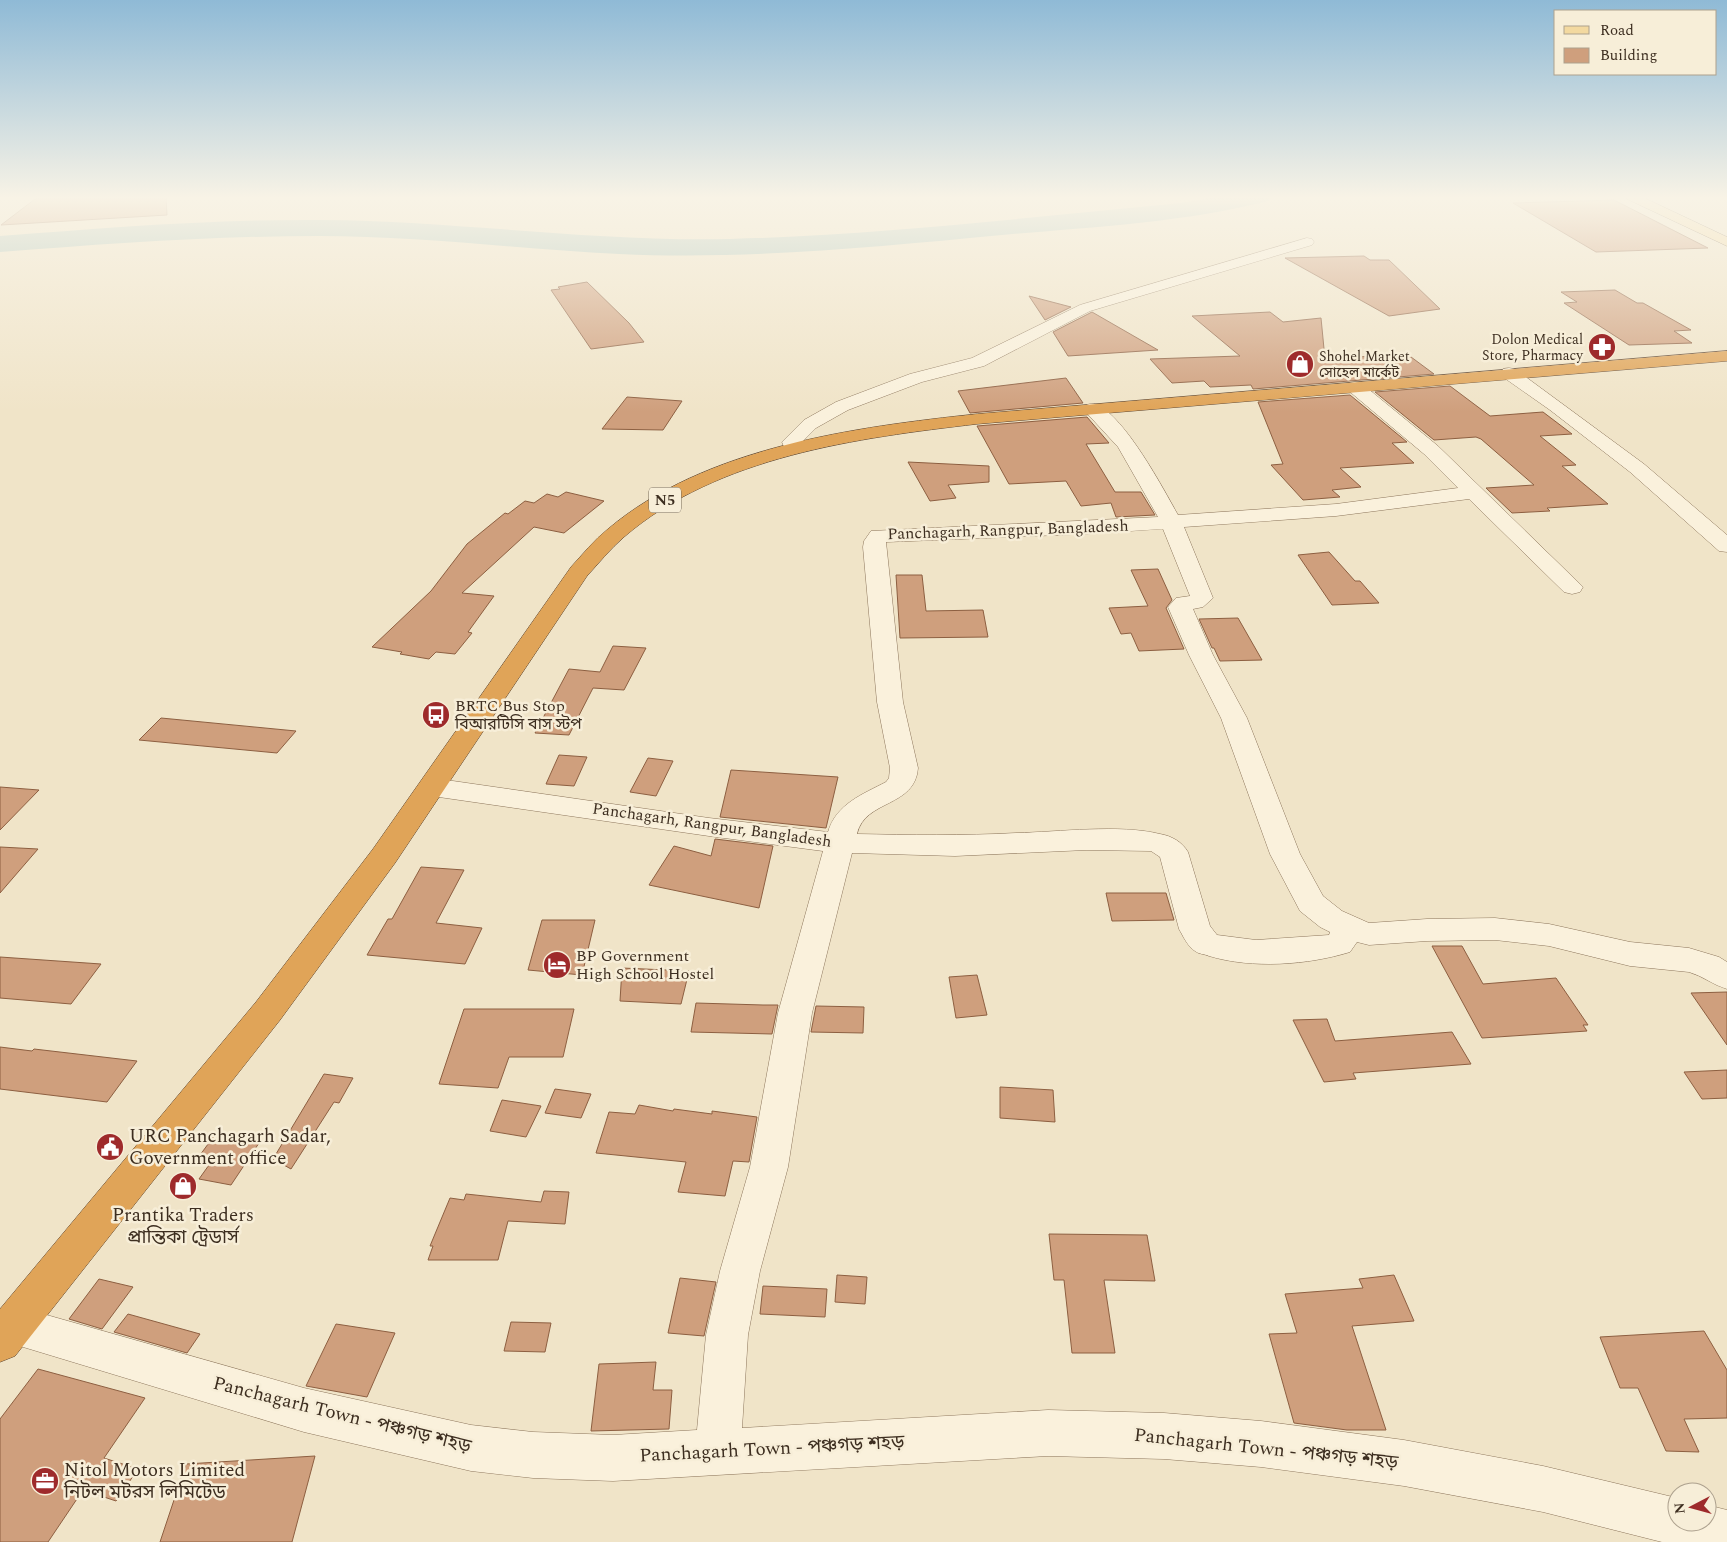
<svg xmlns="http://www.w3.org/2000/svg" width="1727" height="1542" font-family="Spectral,'Noto Sans Bengali',serif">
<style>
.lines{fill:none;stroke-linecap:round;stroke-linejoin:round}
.river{fill:#a9c4bc;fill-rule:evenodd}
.building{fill:#cf9f7d;stroke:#8d5f41}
.minor-casing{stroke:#8d765c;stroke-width:1}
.major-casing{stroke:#5b4430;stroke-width:1}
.highway-casing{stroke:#5b4430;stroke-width:1}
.minor{fill:#faf1dc;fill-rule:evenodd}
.major{fill:#f3d9a0;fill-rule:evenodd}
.highway{fill:#e0a458;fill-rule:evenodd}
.labels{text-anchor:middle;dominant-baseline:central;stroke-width:5;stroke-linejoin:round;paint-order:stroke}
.far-poi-label{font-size:14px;fill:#3d2e20;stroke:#f7eed8;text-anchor:end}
.shield{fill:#f7eed8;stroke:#756857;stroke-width:1}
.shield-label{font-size:15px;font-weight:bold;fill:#3d2e20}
.street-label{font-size:16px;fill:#3d2e20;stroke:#f7eed8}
.poi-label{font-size:16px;fill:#3d2e20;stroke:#f7eed8;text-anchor:start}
.near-poi-label{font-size:19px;fill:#3d2e20;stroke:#f7eed8;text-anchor:start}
.near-street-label{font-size:19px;fill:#3d2e20;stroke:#f7eed8}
</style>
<rect width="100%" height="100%" fill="#f0e4c8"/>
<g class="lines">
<path class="river" d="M 1221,196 L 1271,196 L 1268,201 C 1181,223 1091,227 1002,235 C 875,247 747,260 619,254 C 519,249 419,236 319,236 C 212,236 106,244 0,252 L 0,236 C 107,228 214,219 321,220 C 458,221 594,242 730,239 C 881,235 1031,217 1181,203 Z"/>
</g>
<g class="building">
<polygon points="39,196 166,196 167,215 1,225"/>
<polygon points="1614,200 1708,248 1596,252 1513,203"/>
<polygon points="1364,256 1370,260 1389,260 1440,309 1389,316 1285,258"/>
<polygon points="587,282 629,323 644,342 591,349 551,290 560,289 558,287"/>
<polygon points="1615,290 1637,303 1643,303 1691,330 1674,331 1692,343 1629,345 1564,303 1577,302 1561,292"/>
<polygon points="1029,296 1071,307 1045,320"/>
<polygon points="1092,312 1158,350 1068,356 1053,332"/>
<polygon points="1270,312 1283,322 1321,318 1325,359 1407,354 1434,374 1253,389 1251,385 1210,387 1204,381 1172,383 1150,359 1240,356 1192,316"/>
<polygon points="1066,378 1083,403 970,413 958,391"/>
<polygon points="1450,386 1490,416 1543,412 1572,434 1540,436 1576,465 1562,466 1608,504 1547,508 1550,511 1512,513 1486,488 1534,485 1481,439 1476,437 1434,440 1375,392"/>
<polygon points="1350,395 1407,442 1392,443 1414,463 1340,468 1361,487 1332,490 1340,497 1303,500 1271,465 1283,464 1258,402"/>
<polygon points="627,397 682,401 663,430 602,429"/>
<polygon points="1087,417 1109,443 1086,444 1115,492 1141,492 1155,515 1116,517 1111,503 1081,506 1066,481 1009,484 977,426"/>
<polygon points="908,462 989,466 989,482 948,485 956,498 930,501"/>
<polygon points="566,492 604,501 564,533 534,527 462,593 494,596 468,632 472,633 455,654 436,652 429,659 400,654 402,652 372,647 431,591 467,544 505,513 508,514 525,501 534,503 547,494 558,497"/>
<polygon points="1329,552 1355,581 1360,581 1379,603 1332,605 1298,555"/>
<polygon points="1158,569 1172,600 1166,608 1184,649 1139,651 1131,633 1121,634 1109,608 1148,606 1131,570"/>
<polygon points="896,575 922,575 926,611 983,610 988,637 900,638"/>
<polygon points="1238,618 1262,660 1220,661 1214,648 1212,648 1199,619"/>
<polygon points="613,646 646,648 624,690 593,688 569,735 535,733 569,669 600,672"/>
<polygon points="161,718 296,731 277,753 139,740"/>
<polygon points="559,755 587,757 574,786 546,784"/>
<polygon points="648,758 673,761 656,796 630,792"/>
<polygon points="731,770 838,777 826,828 720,817"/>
<polygon points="0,787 39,790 0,830"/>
<polygon points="715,839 773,846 759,908 649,885 674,846 711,856"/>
<polygon points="0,847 38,849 0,893"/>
<polygon points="421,867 464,870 436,923 482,928 465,964 367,955 388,919 392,919"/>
<polygon points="1106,893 1166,893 1174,920 1112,921"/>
<polygon points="542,920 595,920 582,975 528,970"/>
<polygon points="1432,946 1462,946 1483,984 1556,978 1588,1025 1583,1025 1587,1031 1482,1038"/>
<polygon points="0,957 101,964 71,1004 0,998"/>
<polygon points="622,968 689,971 681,1004 620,1001"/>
<polygon points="977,975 987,1015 956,1018 949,977"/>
<polygon points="1727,992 1727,1045 1691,993"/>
<polygon points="696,1003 763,1005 778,1005 772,1034 691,1032"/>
<polygon points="816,1006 864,1007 863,1033 811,1032"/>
<polygon points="464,1009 574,1009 563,1057 509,1057 498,1088 439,1084"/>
<polygon points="1327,1019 1335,1041 1452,1032 1471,1064 1353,1073 1356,1079 1324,1082 1293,1020"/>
<polygon points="0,1047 32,1051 34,1049 137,1061 107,1102 0,1089"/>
<polygon points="1727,1070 1727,1098 1702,1099 1684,1072"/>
<polygon points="324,1074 353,1078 339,1103 334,1102 291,1169 273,1159"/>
<polygon points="1000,1087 1053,1090 1055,1122 1000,1118"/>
<polygon points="555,1089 591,1094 581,1118 545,1113"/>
<polygon points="502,1100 541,1106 526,1137 490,1131"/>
<polygon points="639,1105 673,1111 674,1109 712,1114 712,1111 757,1117 749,1162 733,1161 725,1196 678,1192 686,1162 596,1153 609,1112 635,1114"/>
<polygon points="217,1132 261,1140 231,1185 199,1179 214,1158 200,1155"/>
<polygon points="544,1191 569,1192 565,1224 508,1221 498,1260 428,1260 433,1246 430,1246 450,1198 464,1200 466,1194 541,1202"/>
<polygon points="1049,1234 1147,1235 1155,1281 1104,1280 1115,1353 1072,1353 1064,1280 1054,1280"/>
<polygon points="837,1275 867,1277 865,1304 835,1302"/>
<polygon points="1394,1275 1414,1321 1352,1326 1386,1430 1347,1430 1294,1423 1269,1334 1297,1333 1285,1294 1363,1288 1359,1279"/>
<polygon points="680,1278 716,1282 704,1336 668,1333"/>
<polygon points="99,1279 133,1287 102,1329 69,1319"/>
<polygon points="763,1286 827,1289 825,1317 760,1314"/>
<polygon points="128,1314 200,1334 187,1353 114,1332"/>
<polygon points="511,1322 551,1323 545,1352 504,1351"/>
<polygon points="336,1324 395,1333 367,1397 306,1386"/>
<polygon points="1704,1331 1727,1370 1727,1418 1684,1419 1699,1452 1666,1451 1638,1388 1620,1388 1600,1337"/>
<polygon points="656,1362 653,1390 672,1390 669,1429 591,1431 599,1364"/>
<polygon points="38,1369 145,1398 104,1458 138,1469 116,1501 83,1490 48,1542 0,1542 0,1419"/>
<polygon points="315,1456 292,1542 160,1542 186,1464"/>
</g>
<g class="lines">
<defs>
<g id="minor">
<polygon points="1307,238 1312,239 1314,242 1312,245 1090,311 984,366 922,382 848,410 816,428 801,443 802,448 800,452 793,454 786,452 782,442 804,420 836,402 910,374 972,358 1080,305"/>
<polygon points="1509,368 1515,369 1644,464 1727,535 1727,552 1719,551 1630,472 1550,410 1503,377 1501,373 1503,369"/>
<path d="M 1355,382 L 1361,383 L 1438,446 L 1583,587 L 1580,592 L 1572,594 L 1564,592 L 1469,499 L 1336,516 L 1184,527 L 1213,598 L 1203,607 L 1193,609 L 1213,655 L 1247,718 L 1300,854 L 1323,896 L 1342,911 L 1369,923 L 1427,919 L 1495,918 L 1549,924 L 1630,942 L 1689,948 L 1719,957 L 1727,962 L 1727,989 C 1713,985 1703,976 1689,972 L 1630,966 L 1549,946 L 1495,940 L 1427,941 L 1369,945 L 1357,942 L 1350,952 C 1308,965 1252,969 1209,956 C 1205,954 1198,954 1195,951 C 1188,947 1183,936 1179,929 L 1160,857 L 1151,851 L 1086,850 L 955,856 L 852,853 L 812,1013 L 788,1167 L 760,1271 L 748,1335 L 742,1428 L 1048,1410 L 1164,1413 L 1261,1421 L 1404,1440 L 1543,1466 L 1677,1498 L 1677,1522 L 1707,1522 L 1707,1505 L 1727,1510 L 1727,1542 L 1662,1542 L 1543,1512 L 1404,1486 L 1261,1467 L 1164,1459 L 1048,1456 L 613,1481 L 533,1478 L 471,1471 L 304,1432 L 0,1340 L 0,1312 L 15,1306 L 304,1388 L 471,1425 L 533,1432 L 613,1435 L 697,1430 L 706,1335 L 720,1271 L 750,1167 L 778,1013 L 823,851 L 709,836 L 432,796 L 422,793 L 418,787 L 422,781 L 432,778 L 709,818 L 828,832 C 836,804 863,794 886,782 L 889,778 L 890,768 L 877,702 L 863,547 L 864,541 L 871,531 L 1158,517 L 1118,447 L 1083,409 L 1086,405 C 1090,404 1093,403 1097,405 C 1125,417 1163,488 1178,515 L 1336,504 L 1458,488 L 1424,454 L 1349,391 L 1346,387 L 1349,383 ZM 1163,529 L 1190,596 L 1176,598 L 1168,607 L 1189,655 L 1221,718 L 1270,854 L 1300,911 L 1320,927 L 1330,932 L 1329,935 L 1256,940 L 1217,935 L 1210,926 L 1188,852 C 1182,842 1172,836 1160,834 C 1120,824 1059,832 1016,833 C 963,836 910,835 857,834 C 865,799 915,808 918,768 L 903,702 L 886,542 L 1085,534 Z"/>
</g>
<polygon id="major" points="1625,196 1640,196 1727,237 1727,246 1627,199"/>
<path id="highway" d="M 1727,351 L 1727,361 L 977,424 C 858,438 718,456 624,537 C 610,549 599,563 587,576 L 395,863 L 280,1020 L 15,1356 L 0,1362 L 0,1309 L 256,1002 L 373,849 L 571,567 C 583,554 594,540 608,529 C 705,447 855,427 977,414 Z"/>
</defs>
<use href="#minor" class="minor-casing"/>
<use href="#major" class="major-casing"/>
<use href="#highway" class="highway-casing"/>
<use href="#minor" class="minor"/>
<use href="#major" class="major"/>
<use href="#highway" class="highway"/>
</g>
<linearGradient id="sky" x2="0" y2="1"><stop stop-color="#8fbad6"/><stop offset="0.48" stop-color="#f8f3e6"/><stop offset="1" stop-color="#f8f3e6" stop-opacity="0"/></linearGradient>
<rect width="1727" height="412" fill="url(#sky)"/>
<defs>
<symbol id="pharmacy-disc" viewBox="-11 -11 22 22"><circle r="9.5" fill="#9e2a2b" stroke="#f7eed8"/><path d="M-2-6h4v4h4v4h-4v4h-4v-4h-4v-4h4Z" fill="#fff"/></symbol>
<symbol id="shop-disc" viewBox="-11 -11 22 22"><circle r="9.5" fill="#9e2a2b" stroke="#f7eed8"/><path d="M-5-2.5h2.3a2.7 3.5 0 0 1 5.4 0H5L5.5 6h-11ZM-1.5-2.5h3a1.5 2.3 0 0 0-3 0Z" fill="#fff"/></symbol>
<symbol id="bus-disc" viewBox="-11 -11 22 22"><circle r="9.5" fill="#9e2a2b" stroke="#f7eed8"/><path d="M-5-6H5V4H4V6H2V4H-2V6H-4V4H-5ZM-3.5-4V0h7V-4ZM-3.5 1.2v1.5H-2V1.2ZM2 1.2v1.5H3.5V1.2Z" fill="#fff"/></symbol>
<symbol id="hotel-disc" viewBox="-11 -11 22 22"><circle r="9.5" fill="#9e2a2b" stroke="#f7eed8"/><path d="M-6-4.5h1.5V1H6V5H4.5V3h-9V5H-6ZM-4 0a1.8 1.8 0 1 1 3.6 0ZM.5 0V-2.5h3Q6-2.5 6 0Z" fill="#fff"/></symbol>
<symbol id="civic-disc" viewBox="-11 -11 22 22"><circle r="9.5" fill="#9e2a2b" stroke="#f7eed8"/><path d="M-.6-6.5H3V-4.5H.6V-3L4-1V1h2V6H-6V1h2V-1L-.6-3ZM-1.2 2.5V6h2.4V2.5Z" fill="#fff"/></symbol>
<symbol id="office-disc" viewBox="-11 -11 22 22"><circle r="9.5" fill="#9e2a2b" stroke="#f7eed8"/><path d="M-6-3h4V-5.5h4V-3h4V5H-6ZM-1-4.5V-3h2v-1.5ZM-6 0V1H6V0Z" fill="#fff"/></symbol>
</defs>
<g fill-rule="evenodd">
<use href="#pharmacy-disc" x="1586" y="331" width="32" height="32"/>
<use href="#shop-disc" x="1284" y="348" width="32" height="32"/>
<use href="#bus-disc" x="420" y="699" width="32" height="32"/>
<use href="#hotel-disc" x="541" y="949" width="32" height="32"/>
<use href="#civic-disc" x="94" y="1131" width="32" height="32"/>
<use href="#shop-disc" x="167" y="1170" width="32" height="32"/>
<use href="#office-disc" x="29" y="1465" width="32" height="32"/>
</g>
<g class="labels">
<g class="far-poi-label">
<text x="1583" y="339">Dolon Medical<tspan x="1583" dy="16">Store, Pharmacy</tspan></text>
<text x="1319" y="356" text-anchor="start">Shohel Market<tspan x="1319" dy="16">সোহেল মার্কেট</tspan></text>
</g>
<rect class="shield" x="649" y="487.5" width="32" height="25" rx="4"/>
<g class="shield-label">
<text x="665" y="500">N5</text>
</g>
<g class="street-label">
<text transform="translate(1008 530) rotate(-2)">Panchagarh, Rangpur, Bangladesh</text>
<text transform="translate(712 825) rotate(8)">Panchagarh, Rangpur, Bangladesh</text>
</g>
<g class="poi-label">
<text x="455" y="706">BRTC Bus Stop<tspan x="455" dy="18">বিআরটিসি বাস স্টপ</tspan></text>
<text x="576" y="956">BP Government<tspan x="576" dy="18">High School Hostel</tspan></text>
</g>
<g class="near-poi-label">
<text x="129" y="1136">URC Panchagarh Sadar,<tspan x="129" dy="22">Government office</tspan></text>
<text x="183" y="1215" text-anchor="middle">Prantika Traders<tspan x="183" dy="22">প্রান্তিকা ট্রেডার্স</tspan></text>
<text x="64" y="1470">Nitol Motors Limited<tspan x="64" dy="22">নিটল মটরস লিমিটেড</tspan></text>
</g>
<g class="near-street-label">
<text transform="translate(342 1415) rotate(14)">Panchagarh Town - পঞ্চগড় শহড়</text>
<text transform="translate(772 1449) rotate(-3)">Panchagarh Town - পঞ্চগড় শহড়</text>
<text transform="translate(1266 1449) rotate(6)">Panchagarh Town - পঞ্চগড় শহড়</text>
</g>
</g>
<rect x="1554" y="10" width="162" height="65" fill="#f7eed8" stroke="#ada18e"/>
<rect x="1564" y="26" width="25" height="8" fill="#f3d9a0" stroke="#ada18e"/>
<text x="1600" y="35" font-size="15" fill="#3d2e20">Road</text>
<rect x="1564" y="48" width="25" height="15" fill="#cf9f7d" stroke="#ada18e"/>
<text x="1600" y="60" font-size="15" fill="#3d2e20">Building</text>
<g transform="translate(1692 1507) rotate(264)"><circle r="24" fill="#f7eed8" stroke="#ada18e"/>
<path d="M0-4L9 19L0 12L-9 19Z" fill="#9e2a2b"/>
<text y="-8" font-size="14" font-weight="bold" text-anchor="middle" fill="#3d2e20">N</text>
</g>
</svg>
